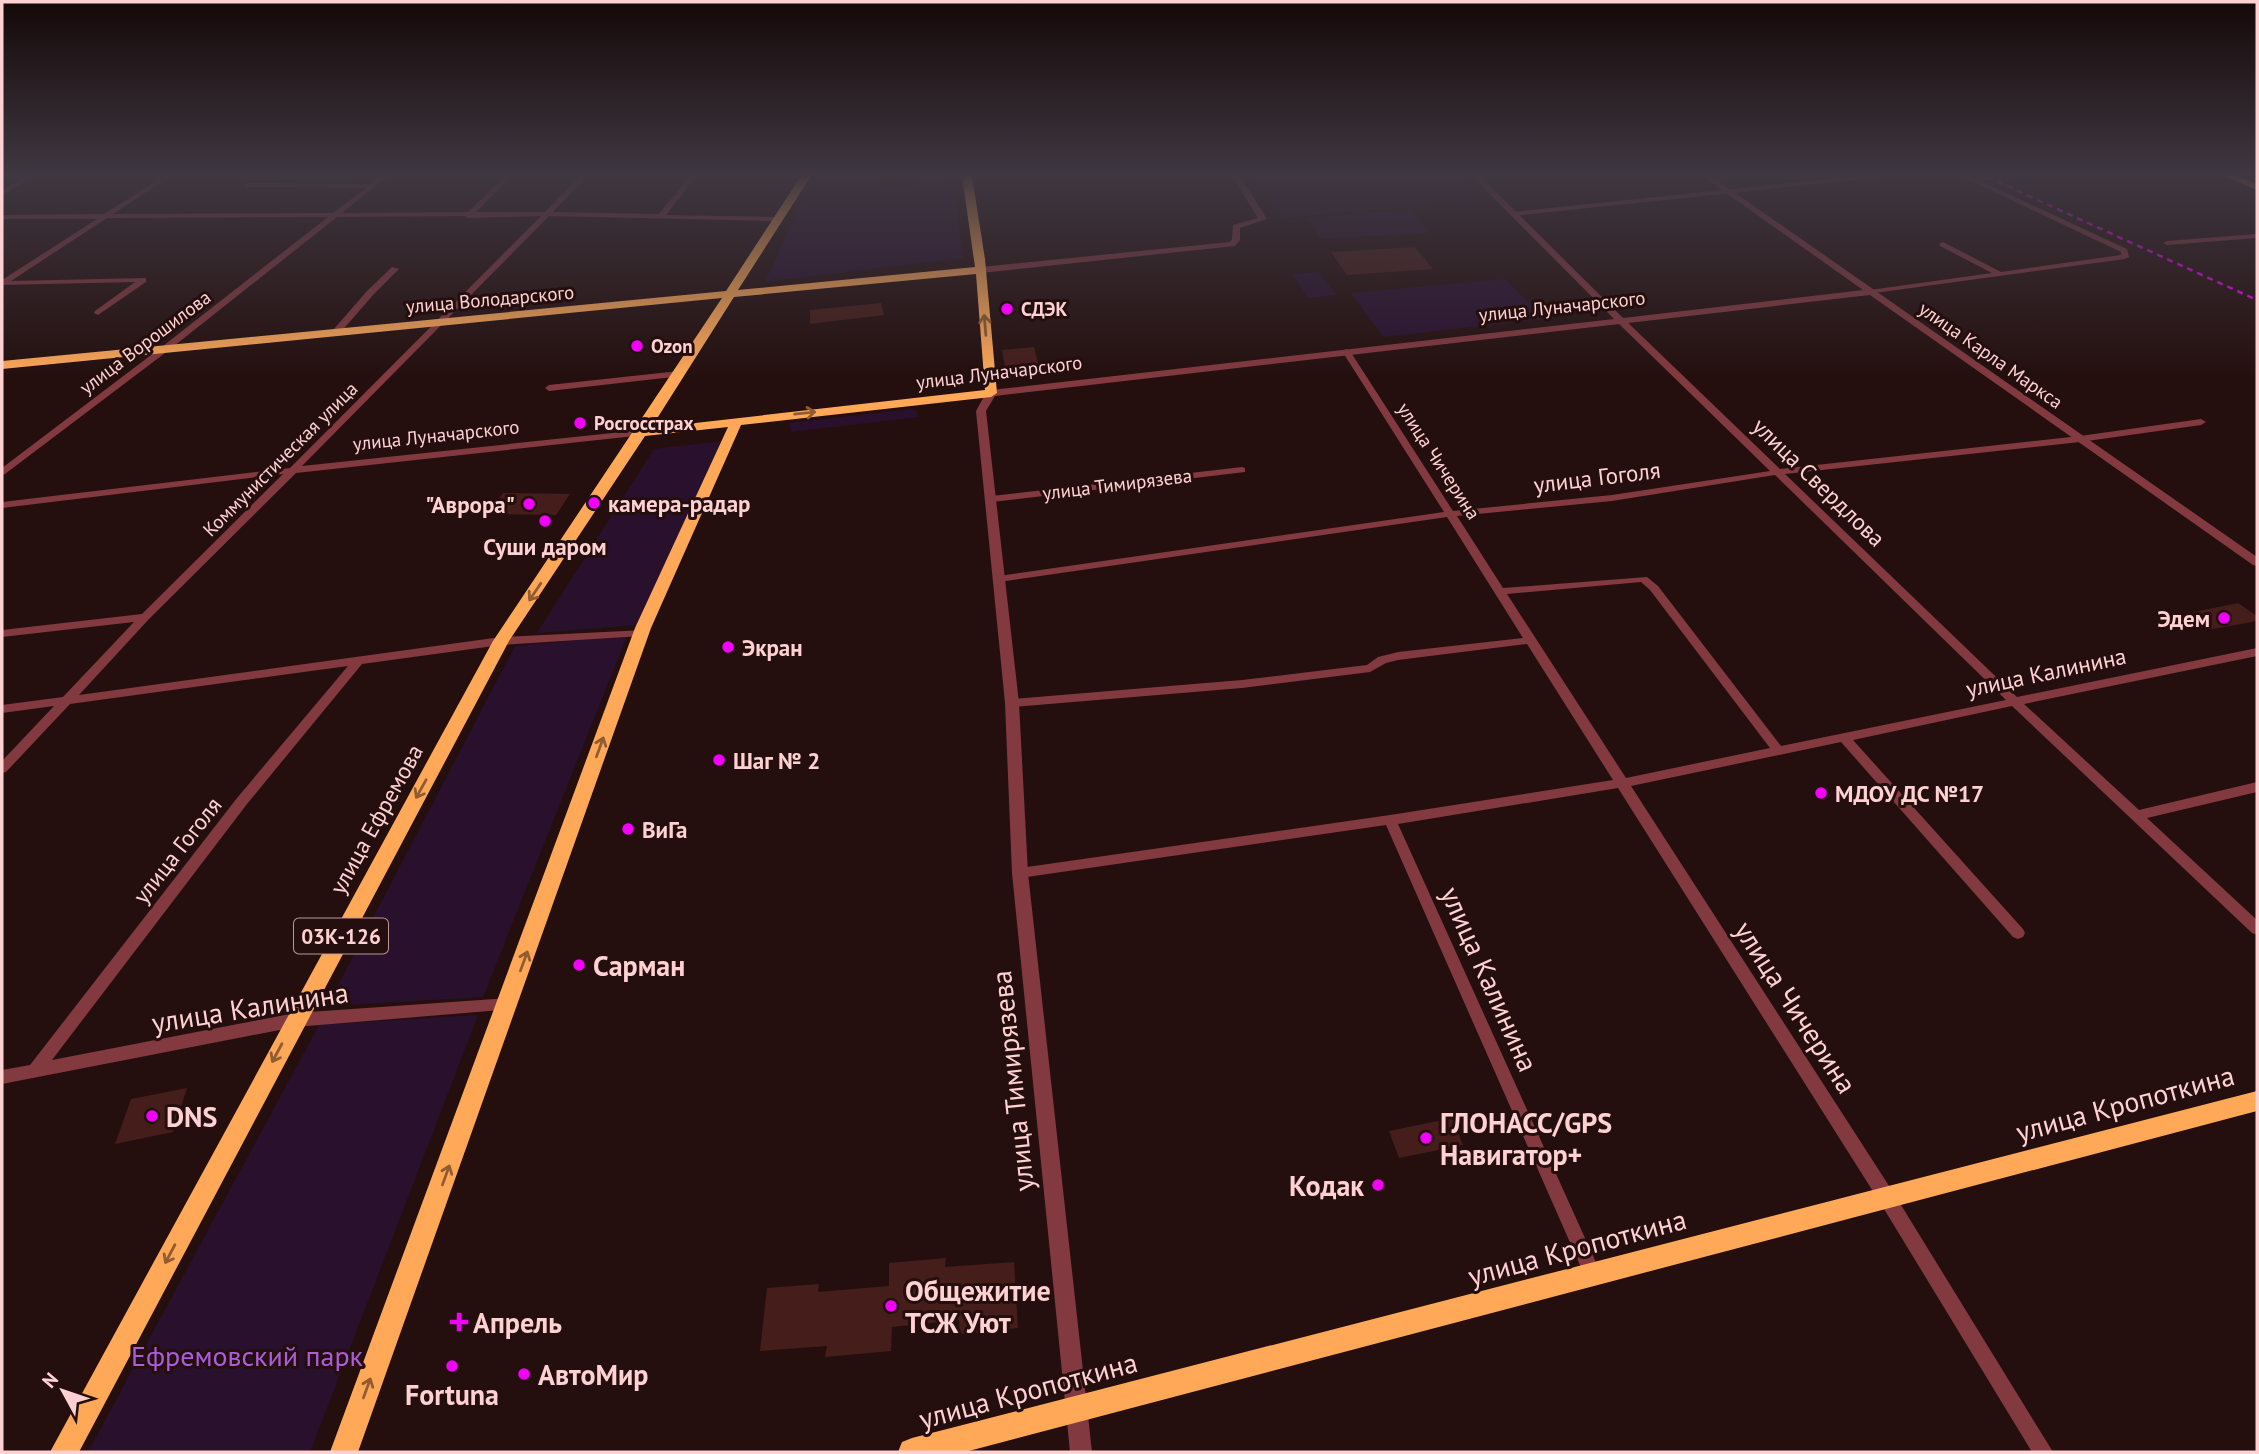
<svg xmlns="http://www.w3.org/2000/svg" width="2259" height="1454" font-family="'PT Sans',sans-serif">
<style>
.green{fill:#29112e}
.building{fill:#451d1a}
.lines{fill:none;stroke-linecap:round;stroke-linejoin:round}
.minor{fill:#833940;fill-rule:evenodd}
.tertiary{fill:#833940;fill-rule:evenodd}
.primary{fill:#ffa958;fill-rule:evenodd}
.rail{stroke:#f200fc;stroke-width:2.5;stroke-dasharray:6 5;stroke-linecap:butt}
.oneway{stroke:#925c33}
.poi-dot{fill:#f200fc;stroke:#240f0e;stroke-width:2.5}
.labels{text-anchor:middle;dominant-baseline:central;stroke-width:6;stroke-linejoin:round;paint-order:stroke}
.far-street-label{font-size:19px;fill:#ffd1d2;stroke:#240f0e}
.far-poi-label{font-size:19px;font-weight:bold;fill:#ffd1d2;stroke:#240f0e;text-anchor:start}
.shield{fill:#240f0e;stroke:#bd9797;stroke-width:2}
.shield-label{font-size:21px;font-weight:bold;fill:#ffd1d2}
.street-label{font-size:23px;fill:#ffd1d2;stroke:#240f0e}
.poi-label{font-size:23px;font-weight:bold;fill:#ffd1d2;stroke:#240f0e;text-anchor:start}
.near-poi-label{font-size:28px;font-weight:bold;fill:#ffd1d2;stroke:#240f0e;text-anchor:start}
.near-street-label{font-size:28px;fill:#ffd1d2;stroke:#240f0e}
.near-park-label{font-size:28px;fill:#ad5ce0;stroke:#240f0e}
</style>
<rect width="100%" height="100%" fill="#240f0e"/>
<g class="green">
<polygon points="1256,176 1453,176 1476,199 1283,218"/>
<polygon points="812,178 872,178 877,187 916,186 927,178 954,185 963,258 765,282"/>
<polygon points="1410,210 1430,233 1321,239 1306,218"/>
<polygon points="1319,272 1336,295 1308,298 1292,274"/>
<polygon points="1505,279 1545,319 1383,337 1351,293"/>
<polygon points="912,409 916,411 918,417 791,432 789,423"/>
<polygon points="721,441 638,625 537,633 654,449"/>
<polygon points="627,636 483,997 327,1006 515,646"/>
<polygon points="478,1015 310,1452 88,1452 319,1025"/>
</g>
<g class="building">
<polygon points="1415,247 1433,269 1347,275 1331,252"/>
<polygon points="881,303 884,315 810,324 810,310"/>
<polygon points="1034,347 1040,371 1006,373 1002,350"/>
<polygon points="503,493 570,494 556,515 487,514"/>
<polygon points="2238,603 2257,616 2257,621 2208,630 2184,614"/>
<polygon points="187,1088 173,1132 115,1144 131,1099"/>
<polygon points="1452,1118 1463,1145 1399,1158 1389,1131"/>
<polygon points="946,1258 945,1267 1014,1262 1018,1328 960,1334 959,1320 892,1327 891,1351 825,1357 827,1346 760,1351 767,1288 819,1284 818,1292 889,1286 889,1263"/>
</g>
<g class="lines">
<g class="minor">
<polygon points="27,176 34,176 2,195 2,190"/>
<polygon points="164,176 171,176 113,214 333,213 366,188 247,187 244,185 247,183 371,184 381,176 388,176 342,213 468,212 505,176 512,176 476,212 545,212 580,176 587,176 553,212 659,214 690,176 696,176 666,215 776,217 779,219 776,221 549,216 302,466 641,430 646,433 644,435 296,473 149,619 79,695 501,637 645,630 647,632 641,636 501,645 362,664 247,804 52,1060 295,1013 509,998 514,999 517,1004 514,1009 295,1027 2,1084 2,1070 30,1065 237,798 348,666 70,704 6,772 2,773 2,761 54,706 2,713 2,705 63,697 134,622 2,637 2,630 142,614 283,474 2,508 2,502 290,468 541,216 468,218 465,216 337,217 169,350 5,474 2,475 2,468 163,346 328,217 107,218 11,281 146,278 146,282 98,315 94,313 95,311 135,282 2,285 2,280 97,219 2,219 2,215 104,214"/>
<polygon points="1856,176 1877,176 1874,178 1513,216 1510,214 1513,212"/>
<polygon points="1961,176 1969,176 2127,249 2129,257 2125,259 1867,294 1866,292 1870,290 1992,273 1940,246 1939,244 1943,242 2001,272 2121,255 2121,252"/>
<polygon points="2257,234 2257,238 2167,245 2163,243 2167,241"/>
<polygon points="392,267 399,269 373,295 340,333 334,333 334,329 367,291"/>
<path d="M 1616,317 L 1622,317 L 1780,469 L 2080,436 L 2201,419 L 2206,422 L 2201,425 L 2080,442 L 1785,474 L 2017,697 L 2257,648 L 2257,656 L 2024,704 L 2139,810 L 2257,782 L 2257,792 L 2147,818 L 2257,920 L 2257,935 L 2252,933 L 2012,706 L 1853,740 L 2023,929 L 2025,933 L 2023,937 L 2018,939 L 2013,937 L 1841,742 L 1631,786 L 1893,1192 L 2053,1452 L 2032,1452 L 1881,1204 L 1618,788 L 1398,824 L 1599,1269 L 1602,1275 L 1599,1281 L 1593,1284 L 1587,1281 L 1386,825 L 1020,878 L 1015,877 L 1013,873 L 1015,869 L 1020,868 L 1390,815 L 1613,780 L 1527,644 L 1398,660 L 1386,663 L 1370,672 L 1242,688 L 1012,707 L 1006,703 L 1012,699 L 1242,680 L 1367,665 L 1378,657 L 1398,652 L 1523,638 L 1447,517 L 999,582 L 994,579 L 999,576 L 1444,512 L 1342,351 L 1346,349 L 1350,351 L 1453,511 L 1612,495 L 1770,471 L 1616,321 ZM 1775,475 L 2006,700 L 1781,746 L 1658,586 L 1647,577 L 1503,588 L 1457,516 L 1612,501 ZM 1641,582 L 1650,590 L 1770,748 L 1626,778 L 1507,594 Z"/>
<polygon points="679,371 683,374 682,376 549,391 545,388 549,385"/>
<polygon points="1242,467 1245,468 1245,472 992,502 987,499 992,496"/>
</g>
<g class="tertiary">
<polygon points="1232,176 1240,176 1267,219 1240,228 1240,240 1235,246 981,273 977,270 981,267 1230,242 1232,239 1233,225 1258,218"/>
<polygon points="1472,176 1480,176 1623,318 1863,290 1702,176 1711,176 2257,557 2257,566 2253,565 1870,295 995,396 986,411 1019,703 1028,873 1092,1452 1070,1452 1012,873 1005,703 976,411 987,391 991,390 1614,319"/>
</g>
<g class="primary">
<path d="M 801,176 L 811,176 L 738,290 L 975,267 L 962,176 L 972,176 L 985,259 L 997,393 L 991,397 L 741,425 L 651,628 L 358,1452 L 330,1452 L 635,628 L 728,427 L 645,436 L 509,641 L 79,1452 L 50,1452 L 493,641 L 722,298 L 2,369 L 2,361 L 726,291 ZM 976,274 L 985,390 L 651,428 L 734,297 Z"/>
<polygon points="2224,176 2237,176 2257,184 2257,190"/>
<polygon points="2257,1091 2257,1111 965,1452 898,1452 902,1442 912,1438"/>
</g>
<polyline class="rail" points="1987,177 2257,300"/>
</g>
<defs><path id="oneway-shaft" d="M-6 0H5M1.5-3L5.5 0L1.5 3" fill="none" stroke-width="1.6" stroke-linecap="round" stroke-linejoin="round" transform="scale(1.75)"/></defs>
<g class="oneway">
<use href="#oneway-shaft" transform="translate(985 325) rotate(-95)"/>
<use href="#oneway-shaft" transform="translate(805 413) rotate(-6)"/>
<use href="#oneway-shaft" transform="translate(535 592) rotate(124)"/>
<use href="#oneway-shaft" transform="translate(600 747) rotate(-70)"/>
<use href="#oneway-shaft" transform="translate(421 789) rotate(119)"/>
<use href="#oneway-shaft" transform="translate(524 961) rotate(-70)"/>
<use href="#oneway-shaft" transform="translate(277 1053) rotate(118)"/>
<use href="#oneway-shaft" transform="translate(446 1175) rotate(-70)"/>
<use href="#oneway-shaft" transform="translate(170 1254) rotate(118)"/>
<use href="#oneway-shaft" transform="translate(367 1388) rotate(-70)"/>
</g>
<linearGradient id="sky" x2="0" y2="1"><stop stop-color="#140808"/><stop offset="0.46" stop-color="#3f3741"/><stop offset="1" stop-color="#3f3741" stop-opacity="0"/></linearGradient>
<rect width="2259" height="379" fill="url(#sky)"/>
<g class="poi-dot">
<circle cx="1007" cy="309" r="7"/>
<circle cx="637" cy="346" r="7"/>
<circle cx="580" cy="423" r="7"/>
<circle cx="594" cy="503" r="7"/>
<circle cx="529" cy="504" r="7"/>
<circle cx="545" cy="521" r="7"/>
<circle cx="2224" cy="618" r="7"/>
<circle cx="728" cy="647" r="7"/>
<circle cx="719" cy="760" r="7"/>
<circle cx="1821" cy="793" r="7"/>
<circle cx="628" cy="829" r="7"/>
<circle cx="579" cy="965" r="7"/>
<circle cx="152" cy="1116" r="7"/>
<circle cx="1426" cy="1138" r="7"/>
<circle cx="1378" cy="1185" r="7"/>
<circle cx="891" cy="1306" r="7"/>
<path d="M455.5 1311.5h7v7h7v7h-7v7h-7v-7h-7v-7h7z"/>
<circle cx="452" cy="1366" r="7"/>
<circle cx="524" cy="1374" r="7"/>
</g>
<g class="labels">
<g class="far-street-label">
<text transform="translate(490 299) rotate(-5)">улица Володарского</text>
<text transform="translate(1562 306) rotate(-6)">улица Луначарского</text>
<text transform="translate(145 342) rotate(-37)">улица Ворошилова</text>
<text transform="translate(1991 355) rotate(35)">улица Карла Маркса</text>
<text transform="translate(999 372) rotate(-7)">улица Луначарского</text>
<text transform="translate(436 435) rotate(-6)">улица Луначарского</text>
<text transform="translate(280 459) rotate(-45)">Коммунистическая улица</text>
<text transform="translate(1439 461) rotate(57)">улица Чичерина</text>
<text transform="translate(1117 484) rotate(-7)">улица Тимирязева</text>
</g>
<g class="far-poi-label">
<text x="1021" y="309">СДЭК</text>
<text x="651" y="346">Ozon</text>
<text x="594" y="423">Росгосстрах</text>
</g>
<rect class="shield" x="294" y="918.5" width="94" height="35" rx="5"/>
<g class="shield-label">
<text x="341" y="936">03К-126</text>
</g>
<g class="street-label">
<text transform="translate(1597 477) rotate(-7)">улица Гоголя</text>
<text transform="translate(1819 482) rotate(44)">улица Свердлова</text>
<text transform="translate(2046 672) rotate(-12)">улица Калинина</text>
<text transform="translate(376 819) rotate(-61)">улица Ефремова</text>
<text transform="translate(177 850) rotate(-52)">улица Гоголя</text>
</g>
<g class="poi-label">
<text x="608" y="503">камера-радар</text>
<text x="515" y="504" text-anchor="end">"Аврора"</text>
<text x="545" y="546" text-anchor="middle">Суши даром</text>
<text x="2210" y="618" text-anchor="end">Эдем</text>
<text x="742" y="647">Экран</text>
<text x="733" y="760">Шаг № 2</text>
<text x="1835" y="793">МДОУ ДС №17</text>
<text x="642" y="829">ВиГа</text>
</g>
<g class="near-poi-label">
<text x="593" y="965">Сарман</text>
<text x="166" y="1116">DNS</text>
<text x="1440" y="1122">ГЛОНАСС/GPS<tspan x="1440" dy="32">Навигатор+</tspan></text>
<text x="1364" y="1185" text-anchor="end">Кодак</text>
<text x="905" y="1290">Общежитие<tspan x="905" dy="32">ТСЖ Уют</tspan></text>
<text x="473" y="1322">Апрель</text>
<text x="538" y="1374">АвтоМир</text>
<text x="452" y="1394" text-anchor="middle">Fortuna</text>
</g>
<g class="near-street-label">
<text transform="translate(1490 979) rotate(66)">улица Калинина</text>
<text transform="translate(250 1007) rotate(-9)">улица Калинина</text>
<text transform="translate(1796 1007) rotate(57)">улица Чичерина</text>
<text transform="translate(1012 1081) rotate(-96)">улица Тимирязева</text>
<text transform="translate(2125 1103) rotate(-15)">улица Кропоткина</text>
<text transform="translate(1577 1247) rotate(-15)">улица Кропоткина</text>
<text transform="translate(1028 1390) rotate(-15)">улица Кропоткина</text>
</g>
<g class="near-park-label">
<text x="247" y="1355">Ефремовский парк</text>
</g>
</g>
<rect width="2259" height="1454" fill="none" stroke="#ffd1d2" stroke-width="7"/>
<g transform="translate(63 1391) rotate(310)" stroke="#240f0e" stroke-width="5" paint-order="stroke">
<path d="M0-5L12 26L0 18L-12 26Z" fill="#ffd1d2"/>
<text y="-10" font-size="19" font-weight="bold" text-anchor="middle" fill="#ffd1d2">N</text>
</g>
</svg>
